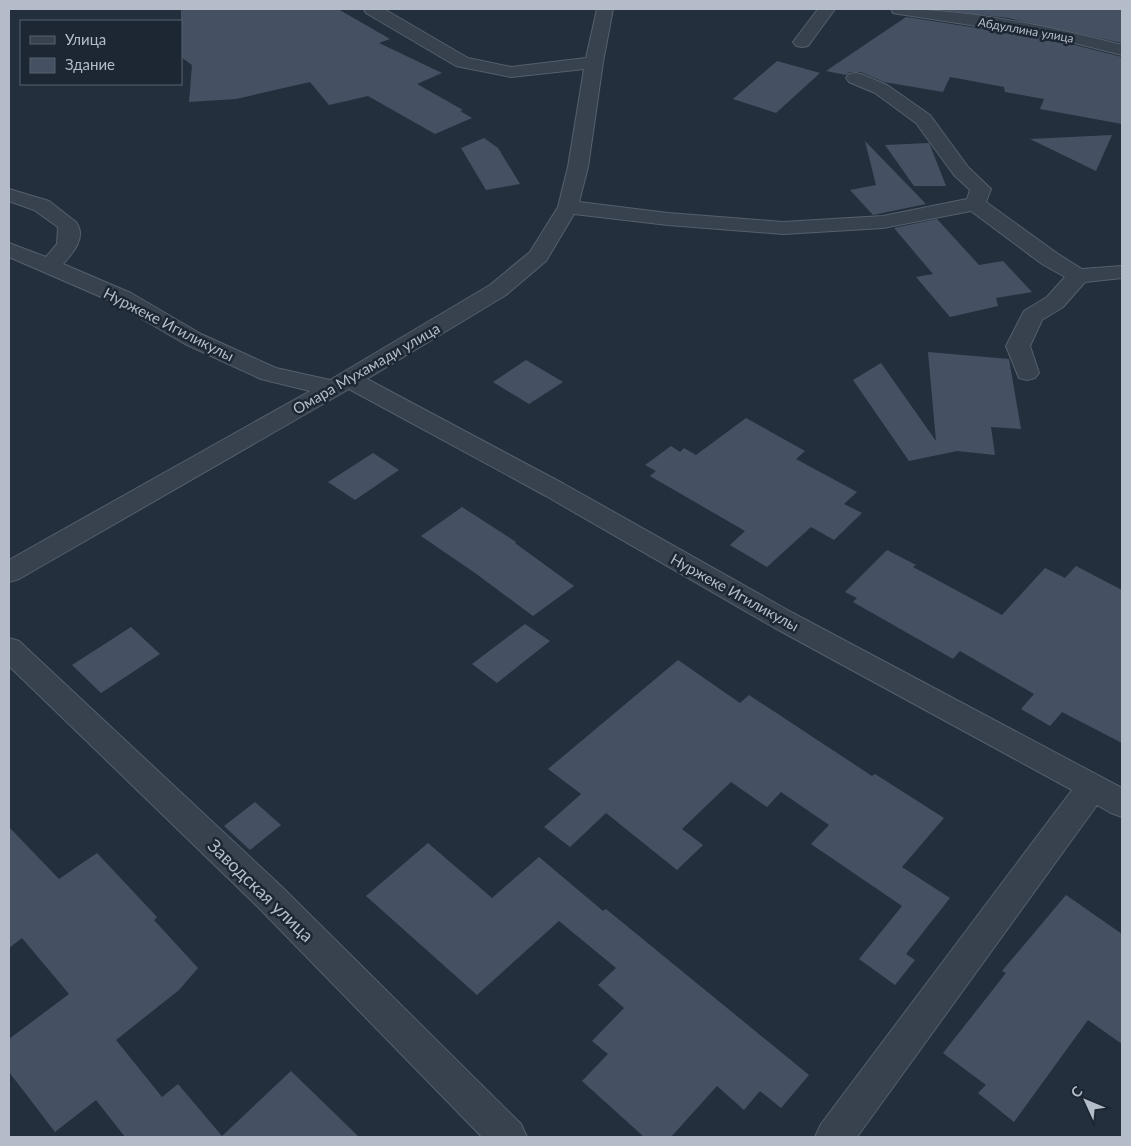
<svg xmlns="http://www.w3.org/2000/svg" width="1131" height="1146" font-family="Lato,sans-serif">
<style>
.building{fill:#455162}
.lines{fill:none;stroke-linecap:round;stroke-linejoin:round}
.minor-casing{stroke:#565f6c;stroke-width:2}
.minor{fill:#38414e;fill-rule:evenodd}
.labels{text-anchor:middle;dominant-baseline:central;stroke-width:5;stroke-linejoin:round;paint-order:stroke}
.far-street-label{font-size:12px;fill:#b4bcc9;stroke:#1d2633}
.street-label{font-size:15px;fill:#b4bcc9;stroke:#1d2633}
.near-street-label{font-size:18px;fill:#b4bcc9;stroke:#1d2633}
</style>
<rect width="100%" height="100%" fill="#242f3e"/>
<g class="building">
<polygon points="181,9 338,9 390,39 379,43 442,73 417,84 463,110 460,111 472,118 435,134 368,96 329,105 310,82 236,99 189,102 192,65 181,57"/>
<polygon points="932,9 1122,9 1122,43 1008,18"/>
<polygon points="906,17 1055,40 1122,57 1122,124 1040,109 1044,99 1005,92 1004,87 950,77 943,92 884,82 861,72 849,72 846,75 826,71"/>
<polygon points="777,61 820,73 776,113 733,99"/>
<polygon points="1112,135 1096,171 1030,139"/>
<polygon points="484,138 498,148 520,184 486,190 461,148"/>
<polygon points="865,141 926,204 873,215 850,190 876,185"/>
<polygon points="929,143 930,145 946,186 914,186 885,145"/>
<polygon points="937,219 979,265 1003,261 1032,292 996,298 998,306 950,317 916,277 933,274 894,228"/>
<polygon points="928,352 1009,359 1021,429 991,427 995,455 957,451 909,461 853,380 881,363 936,441"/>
<polygon points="526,360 563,382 529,404 493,382"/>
<polygon points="746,418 805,451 796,459 857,492 844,504 862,513 834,540 811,527 767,567 730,545 745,531 650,476 656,471 645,465 671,446 680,452 684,448 696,455"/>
<polygon points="373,453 399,470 355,500 328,482"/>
<polygon points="462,507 516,542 515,543 574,586 533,616 475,573 421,536"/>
<polygon points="887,550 916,565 913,567 1002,615 1045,568 1065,578 1076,566 1122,590 1122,743 1062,712 1050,726 1021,709 1034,694 960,651 953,659 853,602 857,598 845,592"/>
<polygon points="525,624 550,641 497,683 472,664"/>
<polygon points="131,627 160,654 101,693 72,665"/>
<polygon points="678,660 740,703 749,695 872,776 875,774 944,818 902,867 950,898 906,954 915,960 895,985 859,959 902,906 811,844 829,825 781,792 767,807 731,782 682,829 703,845 677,870 606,813 570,847 544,827 581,794 548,769"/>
<polygon points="255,802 281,825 250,850 224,826"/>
<polygon points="9,827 59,879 97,853 157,917 154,920 198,968 179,990 116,1040 162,1097 178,1084 222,1136 291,1071 359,1137 125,1137 96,1100 55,1132 9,1072 9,1039 69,994 22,938 9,948"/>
<polygon points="428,843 492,898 539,857 603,911 606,909 809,1075 781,1108 760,1091 744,1110 717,1086 671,1137 644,1137 582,1081 608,1054 592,1041 624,1008 598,985 616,968 559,921 477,995 366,896"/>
<polygon points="1066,895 1122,934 1122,1044 1088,1020 1014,1122 978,1093 986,1085 943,1053 1006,973 1002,971"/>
</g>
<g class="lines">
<defs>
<g id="minor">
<path d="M 364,9 L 384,9 L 468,58 L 511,67 L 586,58 L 597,9 L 613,9 L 603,62 L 588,167 L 579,202 L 668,213 L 783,222 L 883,216 L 967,199 L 970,190 L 954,175 L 916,123 L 875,93 L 849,82 L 846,78 L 849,74 L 855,73 L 861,74 L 887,85 L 930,115 L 968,167 L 991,189 L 986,202 L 1058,254 L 1082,269 L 1122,266 L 1122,278 L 1085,282 L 1063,307 L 1042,320 L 1030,346 L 1039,373 L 1035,378 L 1027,380 L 1019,378 L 1006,346 L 1024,311 L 1047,297 L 1065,277 L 1042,264 L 971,211 L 883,228 L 783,234 L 668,225 L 574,214 L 546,261 L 506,295 L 367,379 L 564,484 L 793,613 L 1122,788 L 1122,817 L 1111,813 L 1097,805 L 857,1137 L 815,1137 L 821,1124 L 1072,790 L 773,627 L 546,496 L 349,389 L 19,579 L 9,582 L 9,560 L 310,391 L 261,379 L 185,344 L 115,303 L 9,257 L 9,243 L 46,257 L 57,244 L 58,227 L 34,210 L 9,201 L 9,189 L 49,201 L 76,222 C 87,237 73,253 63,264 L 131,293 L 201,334 L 276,368 L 330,380 L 490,285 L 530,252 L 558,207 L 568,167 L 584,69 L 511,77 L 456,66 L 366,13 Z"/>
<polygon points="818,9 835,9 808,46 802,47 796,46 793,42"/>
<path d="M 891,9 C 969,9 1047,26 1122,45 L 1122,55 L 1055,38 L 899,14 L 893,13 Z"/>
<polygon points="9,638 19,641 281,886 521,1124 527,1137 482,1137 257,906 9,666"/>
</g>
</defs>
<use href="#minor" class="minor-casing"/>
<use href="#minor" class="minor"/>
</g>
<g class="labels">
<g class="far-street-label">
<text transform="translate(1026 30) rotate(10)">Абдуллина улица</text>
</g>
<g class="street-label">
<text transform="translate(169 324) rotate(27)">Нуржеке Игиликулы</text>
<text transform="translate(366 368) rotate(-30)">Омара Мухамади улица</text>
<text transform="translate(735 592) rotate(29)">Нуржеке Игиликулы</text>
</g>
<g class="near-street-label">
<text transform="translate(261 890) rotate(44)">Заводская улица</text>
</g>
</g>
<rect width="1131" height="1146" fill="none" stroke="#b4bcc9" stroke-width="20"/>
<rect x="20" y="20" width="162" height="65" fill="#1d2633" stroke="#59626f"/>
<rect x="30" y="36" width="25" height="8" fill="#38414e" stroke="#59626f"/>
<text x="65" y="45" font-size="15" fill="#b4bcc9">Улица</text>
<rect x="30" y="58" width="25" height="15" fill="#455162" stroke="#59626f"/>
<text x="65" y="70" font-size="15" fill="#b4bcc9">Здание</text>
<g transform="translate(1086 1101) rotate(314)" stroke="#1d2633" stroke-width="4" paint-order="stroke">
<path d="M0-4L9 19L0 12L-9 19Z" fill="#b4bcc9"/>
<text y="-8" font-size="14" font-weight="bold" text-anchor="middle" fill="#b4bcc9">С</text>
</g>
</svg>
